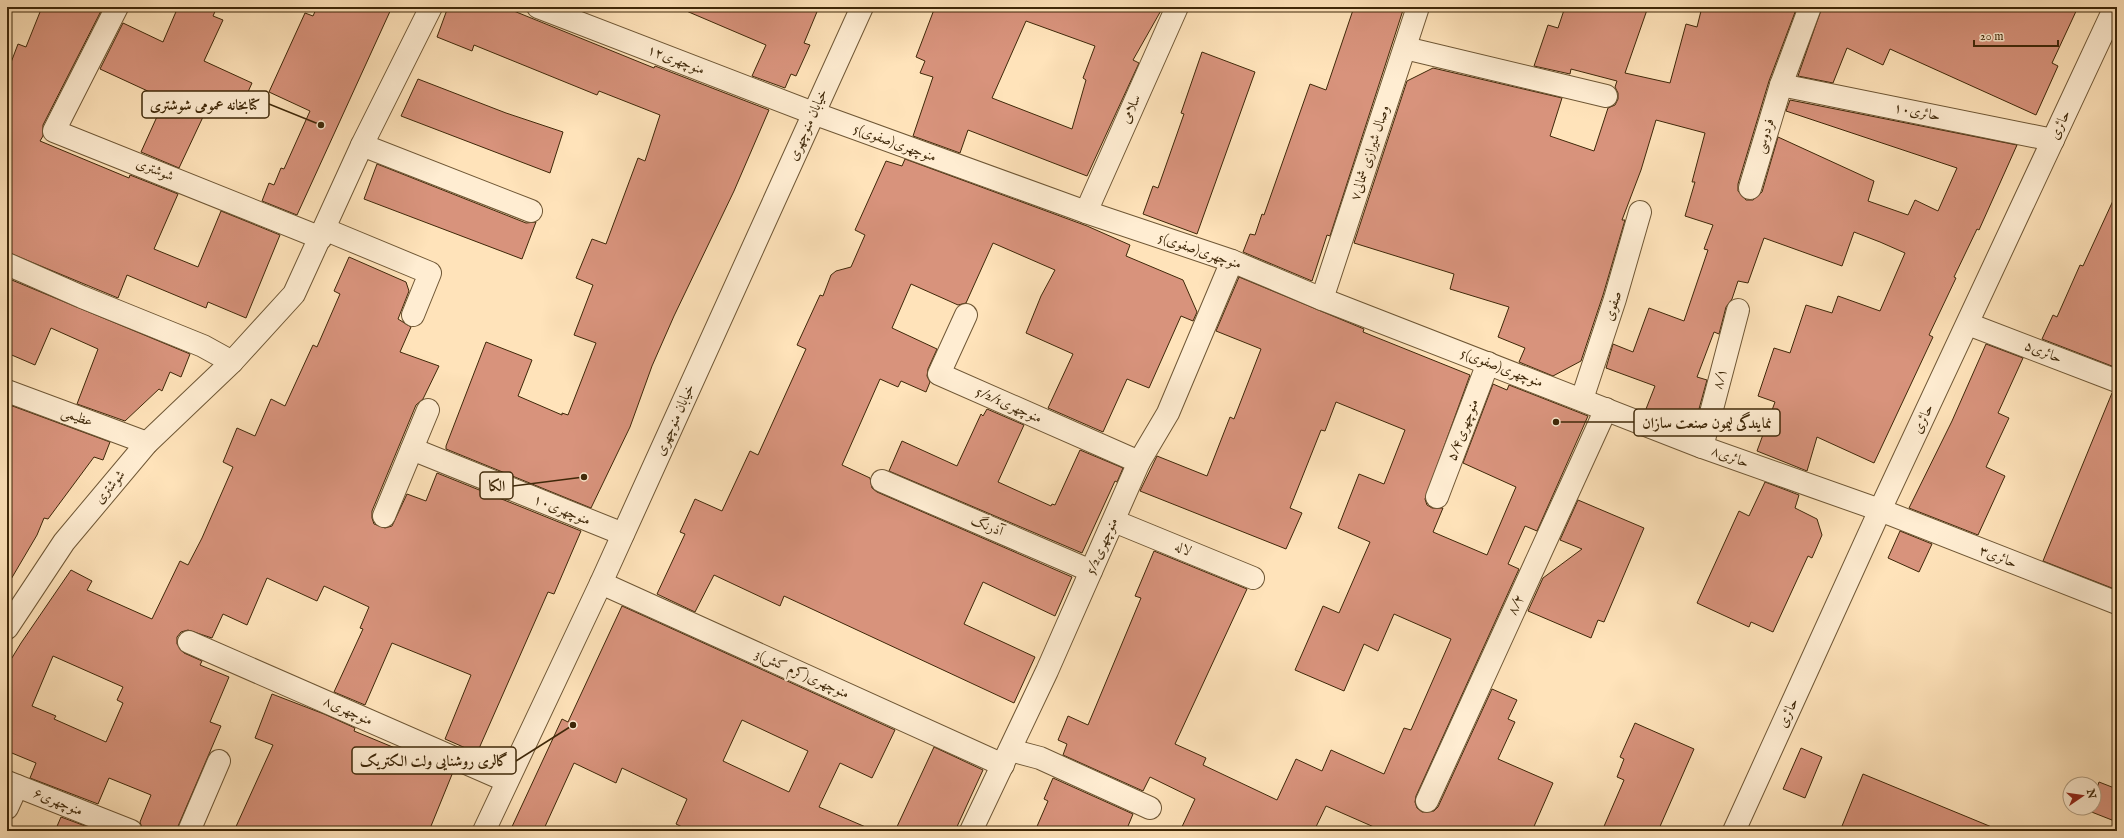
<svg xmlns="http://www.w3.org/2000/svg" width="2124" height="838" font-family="'IM FELL English',Amiri,serif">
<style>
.building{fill:#d8937c;stroke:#3f2809;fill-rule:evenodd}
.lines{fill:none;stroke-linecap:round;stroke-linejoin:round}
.minor-casing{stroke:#6f5735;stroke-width:24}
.minor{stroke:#ffedd2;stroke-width:22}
.labels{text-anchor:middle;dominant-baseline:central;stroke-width:4;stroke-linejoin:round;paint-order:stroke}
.street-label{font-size:14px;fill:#3f2809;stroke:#ffedd2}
.leader{fill:none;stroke:#3f2809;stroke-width:1.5}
.callout-dot{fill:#3f2809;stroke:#ffedd2;stroke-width:1.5}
.callout{fill:#ffedd2;stroke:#3f2809;stroke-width:1.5}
.callout-label{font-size:15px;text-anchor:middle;font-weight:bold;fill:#3f2809}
</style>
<rect width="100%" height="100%" fill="#ffe3ba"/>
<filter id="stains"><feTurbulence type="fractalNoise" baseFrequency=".005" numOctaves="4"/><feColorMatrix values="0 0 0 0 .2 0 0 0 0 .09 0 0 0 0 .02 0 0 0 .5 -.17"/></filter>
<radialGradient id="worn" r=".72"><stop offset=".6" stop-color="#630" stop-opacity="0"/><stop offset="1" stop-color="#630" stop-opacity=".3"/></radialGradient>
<g class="building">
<polygon points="42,7 103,7 43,125 43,136 40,141 129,178 130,175 178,194 154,249 198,267 221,211 280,235 246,318 208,302 206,308 127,275 118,298 7,252 7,73 18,44 26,47"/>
<polygon points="178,7 217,7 213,16 223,20 204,61 252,83 243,103 223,94 218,105 210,102 179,168 141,152 165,99 100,69 123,23 163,42"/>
<polygon points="317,7 392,7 297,215 262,201 269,183 274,185 281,168 284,169 310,111 269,92 305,13 313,16"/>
<polygon points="448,7 504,7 654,68 655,66 769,110 734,191 674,316 652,366 630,427 591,508 446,449 446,446 486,342 532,360 518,396 562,415 562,413 568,415 596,343 574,335 593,285 576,278 592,239 606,244 638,158 645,161 660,115 599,91 597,95 474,45 472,51 437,37"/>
<polygon points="677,7 819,7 804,43 810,45 796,76 791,74 785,88 752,76 766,45"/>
<path d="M 935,7 L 1163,7 L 1133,60 L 1139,63 L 1087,176 L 968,130 L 960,153 L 913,136 L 933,77 L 920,73 L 925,61 L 916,57 ZM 1026,21 L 1095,46 L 1083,78 L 1086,80 L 1072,129 L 992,98 Z"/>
<polygon points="1354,7 1404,7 1330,236 1327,235 1312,281 1243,252 1250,234 1255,235 1262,214 1264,215 1310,84 1326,90"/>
<polygon points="1565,7 1648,7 1625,73 1670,83 1686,24 1697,27 1702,7 1797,7 1769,81 1738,184 1738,191 1746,200 1753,200 1762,192 1778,137 1874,181 1868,201 1908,215 1915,200 1938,211 1957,168 1786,111 1790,100 2017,145 1979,230 1977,229 1954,277 1956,278 1929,335 1933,337 1874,463 1817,437 1807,471 1757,451 1775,402 1758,396 1774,348 1790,353 1806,305 1832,313 1838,296 1880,311 1905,253 1880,242 1854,232 1842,266 1764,238 1748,283 1738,281 1732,299 1726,307 1719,334 1714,332 1697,377 1707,380 1694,427 1646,409 1655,386 1606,368 1613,344 1633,352 1649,308 1684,321 1708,250 1704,249 1713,225 1685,216 1695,182 1692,182 1705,133 1656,120 1641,170 1622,220 1625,220 1603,295 1581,361 1553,376 1519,362 1525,348 1498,337 1509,307 1450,289 1454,274 1354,243 1407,81 1433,68 1562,98 1550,136 1594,151 1608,108 1615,105 1618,99 1618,93 1615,87 1617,81 1571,69 1570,74 1534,66 1548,25 1558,28"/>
<polygon points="1822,7 2078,7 2052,63 2058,66 2036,115 1890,49 1883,65 1847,48 1833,83 1798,76"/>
<polygon points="1202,52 1255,72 1197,234 1143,214 1153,186 1158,188 1184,114 1181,113"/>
<polygon points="418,79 506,113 563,132 550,173 401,116"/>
<polygon points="905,159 1087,226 1130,245 1126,256 1183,280 1197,312 1193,321 1181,316 1149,388 1127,379 1103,432 1048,408 1073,354 1026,333 1041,296 1055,270 993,243 966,303 958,305 911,284 892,328 937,349 928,369 927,376 930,382 926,392 901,381 898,387 880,379 842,465 870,478 872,488 877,492 1072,577 1055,616 983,582 964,624 1035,657 1014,703 784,596 780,606 714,575 695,612 657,594 685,534 680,532 695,499 722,511 750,451 758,455 806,349 797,345 820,295 823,296 831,275 836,271 851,267 865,235 855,230 886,161 902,166"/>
<polygon points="377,164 526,223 536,222 522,259 364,199"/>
<polygon points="2117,192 2117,368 2042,339 2053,315 2057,317 2080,265 2083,266"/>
<path d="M 349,257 L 406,282 L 409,291 L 398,319 L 411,327 L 400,352 L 439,366 L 423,399 L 416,405 L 372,511 L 372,518 L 374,524 L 385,528 L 392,526 L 407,494 L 426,501 L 437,473 L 581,531 L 554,594 L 548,592 L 477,753 L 445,739 L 471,675 L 392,643 L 365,705 L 334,692 L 363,629 L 360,628 L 369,607 L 324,586 L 317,601 L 267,578 L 247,625 L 223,614 L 212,638 L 188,630 L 181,632 L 177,637 L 177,644 L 184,653 L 202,661 L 200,665 L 229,677 L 210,722 L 221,726 L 176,831 L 143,831 L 140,822 L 151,795 L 109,778 L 98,804 L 30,778 L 36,763 L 7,751 L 7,666 L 21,643 L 71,570 L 92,581 L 87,590 L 152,619 L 180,561 L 188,565 L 202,538 L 233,467 L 223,462 L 237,428 L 255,436 L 271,399 L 285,406 L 313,345 L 317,347 L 340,294 L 334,291 ZM 53,656 L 123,687 L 117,700 L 123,703 L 106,742 L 54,719 L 56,716 L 32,706 Z"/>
<polygon points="1239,277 1364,329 1363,332 1470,375 1425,499 1427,505 1432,508 1443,508 1433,532 1487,555 1516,487 1463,463 1493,384 1507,390 1509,385 1588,416 1537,531 1525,526 1508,564 1519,569 1416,796 1415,802 1417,808 1422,812 1434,811 1438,807 1492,689 1517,700 1508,719 1515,722 1498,759 1553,783 1532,831 1383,831 1326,806 1314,831 1180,831 1195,799 1150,777 1143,791 1063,755 1067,744 1058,740 1068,716 1088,725 1141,598 1135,596 1154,551 1247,589 1175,744 1206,758 1203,765 1277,800 1296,759 1322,771 1331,750 1384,774 1404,728 1411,730 1451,639 1394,614 1378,651 1364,644 1344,691 1295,670 1323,606 1339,613 1370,542 1338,528 1359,474 1384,484 1405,430 1336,402 1325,431 1321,430 1290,508 1302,513 1286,549 1140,491 1157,456 1207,476 1230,417 1234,419 1261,349 1216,331"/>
<polygon points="7,278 190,354 181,377 170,372 162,391 159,389 125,421 77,404 98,349 51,328 35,365 7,353"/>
<polygon points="1986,344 2023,358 1998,413 2009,418 1986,467 2005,476 1978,535 1909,508 1952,421"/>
<polygon points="2112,393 2117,393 2117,590 2043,561"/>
<polygon points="7,404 110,442 103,460 94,457 48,519 44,518 37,535 7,586"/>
<polygon points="987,409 1024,425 998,482 1051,506 1052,504 1055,505 1080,450 1123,468 1117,482 1115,481 1082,553 889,471 902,441 957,466 981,414 983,416"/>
<polygon points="1765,482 1799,495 1795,508 1817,519 1822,535 1812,558 1808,556 1773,632 1751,622 1749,627 1697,603 1739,511 1749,516"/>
<polygon points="1578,500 1644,528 1604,622 1598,620 1591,638 1528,611 1543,578 1582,549 1560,540"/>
<polygon points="1900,531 1932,544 1919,572 1888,558"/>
<path d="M 622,606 L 895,730 L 872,778 L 840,763 L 819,807 L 875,831 L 690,831 L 676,824 L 687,799 L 622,768 L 616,783 L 574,763 L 543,831 L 510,831 L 562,719 L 568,722 ZM 742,720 L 808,751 L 789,792 L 723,761 Z"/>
<polygon points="272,694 324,714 355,728 354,731 453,772 429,831 234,831 273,745 255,738"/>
<polygon points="1635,723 1694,749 1658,831 1602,831 1624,780 1617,777 1624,759 1620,757"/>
<polygon points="934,747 983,770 955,831 895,831"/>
<polygon points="1801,748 1822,757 1805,798 1783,789"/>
<polygon points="1863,774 1999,830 1999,831 1840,831"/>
<polygon points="1053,778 1133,814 1126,831 1035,831 1048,801 1044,799"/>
<polygon points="2099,782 2117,789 2117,822 2089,811 2090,808 2094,808 2094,797"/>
<polygon points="61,817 88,827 86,831 55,831"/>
</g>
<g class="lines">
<defs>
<g id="minor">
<polyline points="117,7 54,131 321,238"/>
<polyline points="538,7 813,113 1086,212 1232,261 1322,299 1702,447 1880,510 2117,603"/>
<polyline points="1405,48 1606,96"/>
<polyline points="1781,85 2053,140"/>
<polyline points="362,145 531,211"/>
<polyline points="1750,188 1781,85 1810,7"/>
<polyline points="1086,212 1177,7"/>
<polyline points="324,229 430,273 413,315"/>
<polyline points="7,264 82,297 203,346 232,362"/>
<polyline points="1322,299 1418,7"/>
<polyline points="966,315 939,374 1139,462"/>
<polyline points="1968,324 2117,381"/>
<polyline points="7,391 147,443"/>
<polyline points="1582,399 1615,299 1640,212"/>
<polyline points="1702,447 1738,310"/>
<polyline points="412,449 623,534"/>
<polyline points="882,481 1091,571"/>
<polyline points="1437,497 1488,363"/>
<polyline points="384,516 428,410"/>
<polyline points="1114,521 1253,578"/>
<polyline points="601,583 1003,765"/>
<polyline points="7,628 64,542 147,443 232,362 294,294 362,145 431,7"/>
<polyline points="189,642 507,781"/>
<polyline points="1010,750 1040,758 1150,808"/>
<polyline points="7,782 131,831"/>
<polyline points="1427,801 1606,409"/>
<polyline points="7,808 17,786"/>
<polyline points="189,831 219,761"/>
<polyline points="484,831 601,583 862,7"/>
<polyline points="971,831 1047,671 1139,462 1168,413 1232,261"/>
<polyline points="1734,831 1880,510 2115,7"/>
</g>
</defs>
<use href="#minor" class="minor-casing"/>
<use href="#minor" class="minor"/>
</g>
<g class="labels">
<g class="street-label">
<text transform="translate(676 60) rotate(21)">منوچهری۱۲</text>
<text transform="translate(1131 109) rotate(-66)">سلامی</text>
<text transform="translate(1917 112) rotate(11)">حائری۱۰</text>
<text transform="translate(808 125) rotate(-66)">خیابان منوچهری</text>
<text transform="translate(2060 125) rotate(-65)">حائری</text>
<text transform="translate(1765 136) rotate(-73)">فردوسی</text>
<text transform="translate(895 143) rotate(20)">5منوچهری(صفوی)</text>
<text transform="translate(1370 153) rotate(-72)">وصال شیرازی شمالی۷</text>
<text transform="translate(155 170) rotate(22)">شوشتری</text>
<text transform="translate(1200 251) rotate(19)">5منوچهری(صفوی)</text>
<text transform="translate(1613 306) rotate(-73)">صفوی</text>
<text transform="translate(2043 352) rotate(21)">حائری۵</text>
<text transform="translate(1502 368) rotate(21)">5منوچهری(صفوی)</text>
<text transform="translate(1720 379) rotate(-75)">۸/۱</text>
<text transform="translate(1009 405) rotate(24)">5/2/1منوچهری</text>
<text transform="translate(77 417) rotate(20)">عظیمی</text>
<text transform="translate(1923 419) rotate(-65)">حائری</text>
<text transform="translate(675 420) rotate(-66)">خیابان منوچهری</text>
<text transform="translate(1463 430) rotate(-69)">منوچهری۵/۴</text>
<text transform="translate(1730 457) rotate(20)">حائری۸</text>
<text transform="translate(110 487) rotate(-50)">شوشتری</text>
<text transform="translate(562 510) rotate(22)">منوچهری۱۰</text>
<text transform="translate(987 526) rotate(23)">آذرنگ</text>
<text transform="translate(1102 546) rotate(-66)">5/2منوچهری</text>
<text transform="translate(1183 549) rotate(22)">لاله</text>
<text transform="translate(1998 557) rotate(21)">حائری۳</text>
<text transform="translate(1516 605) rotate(-65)">۸/۲</text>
<text transform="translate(802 674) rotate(24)">3منوچهری(کرم کش)</text>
<text transform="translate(348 711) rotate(24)">منوچهری۸</text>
<text transform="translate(1788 713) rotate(-66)">حائری</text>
<text transform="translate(58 802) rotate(22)">منوچهری۶</text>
</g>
</g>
<path class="leader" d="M321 125L269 104M1556 422L1634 422M584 477L513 486M573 725L516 761"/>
<g class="callout-dot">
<circle cx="321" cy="125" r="4"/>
<circle cx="1556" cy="422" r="4"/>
<circle cx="584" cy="477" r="4"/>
<circle cx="573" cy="725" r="4"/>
</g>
<g class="callout">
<rect x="142" y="91" width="127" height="27" rx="4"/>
<rect x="1634" y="409" width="146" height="27" rx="4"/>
<rect x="480" y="472" width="33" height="27" rx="4"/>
<rect x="352" y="747" width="164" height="27" rx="4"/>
</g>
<g class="callout-label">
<text x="205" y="110">کتابخانه عمومی شوشتری</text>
<text x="1707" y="428">نمایندگی لیمون صنعت سازان</text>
<text x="497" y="491">الکا</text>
<text x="434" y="766">گالری روشنایی ولت الکتریک</text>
</g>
<rect width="2124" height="838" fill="none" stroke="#ffe3ba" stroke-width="24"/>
<rect x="8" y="8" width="2108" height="822" fill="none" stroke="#3f2809" stroke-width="2"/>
<rect x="12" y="12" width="2100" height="814" fill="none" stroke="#3f2809"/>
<g transform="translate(2082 796) rotate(77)"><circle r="19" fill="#ffedd2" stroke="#b29e82"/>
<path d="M0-3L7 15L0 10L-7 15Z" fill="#8f2418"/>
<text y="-6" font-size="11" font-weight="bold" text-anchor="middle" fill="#3f2809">N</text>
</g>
<path d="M1974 40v6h84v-6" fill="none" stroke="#3f2809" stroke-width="2"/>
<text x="1980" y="40" font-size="12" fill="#3f2809" stroke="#ffedd2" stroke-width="3" paint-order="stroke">20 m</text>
<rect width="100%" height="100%" filter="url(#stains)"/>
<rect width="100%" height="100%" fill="url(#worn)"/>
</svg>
